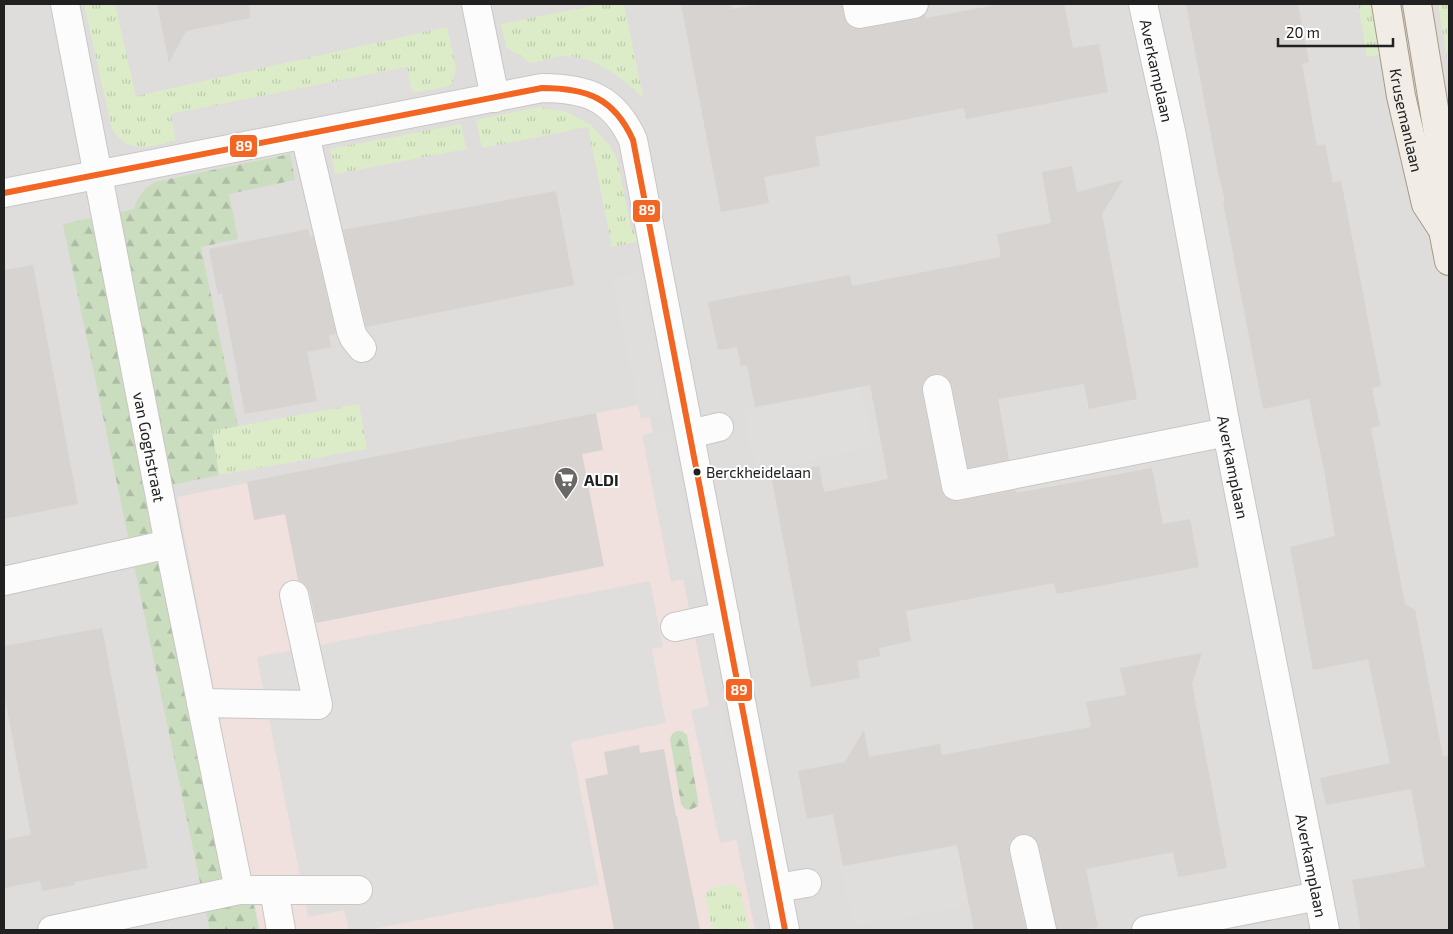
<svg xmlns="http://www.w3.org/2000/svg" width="1453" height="934" font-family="'Exo 2',sans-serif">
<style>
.residential{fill:#dedddb}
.commercial{fill:#f0e1df}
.grass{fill:url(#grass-tufts)}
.forest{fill:url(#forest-firs)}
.parking{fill:#dfdedd}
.building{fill:#d6d3d0}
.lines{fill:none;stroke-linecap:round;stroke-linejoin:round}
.minor-casing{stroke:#c8c7c5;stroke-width:30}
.major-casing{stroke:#a69a85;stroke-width:30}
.minor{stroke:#fdfcfc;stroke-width:28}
.major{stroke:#f2ece6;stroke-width:28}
.bus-1-casing{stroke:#fff;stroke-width:10}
.bus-1{stroke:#f26522;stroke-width:6}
.bus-dot{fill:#212121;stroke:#fff;stroke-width:2}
.labels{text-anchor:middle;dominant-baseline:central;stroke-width:4;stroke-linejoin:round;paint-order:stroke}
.bus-label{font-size:15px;fill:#212121;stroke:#fff;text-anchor:start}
.street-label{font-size:16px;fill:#212121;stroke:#fff}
.poi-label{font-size:16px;font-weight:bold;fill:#212121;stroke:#fff;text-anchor:start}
.line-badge{stroke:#fff;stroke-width:2}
.badge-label{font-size:14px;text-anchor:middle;font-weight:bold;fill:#fff}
</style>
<defs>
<pattern id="grass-tufts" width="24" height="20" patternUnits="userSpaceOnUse" patternTransform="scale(1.25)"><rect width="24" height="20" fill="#dcecc8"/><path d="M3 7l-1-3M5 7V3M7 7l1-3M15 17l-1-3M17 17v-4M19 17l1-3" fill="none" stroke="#bccaac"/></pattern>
<pattern id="forest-firs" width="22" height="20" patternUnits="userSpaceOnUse" patternTransform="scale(1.25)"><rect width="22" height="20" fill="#caddbf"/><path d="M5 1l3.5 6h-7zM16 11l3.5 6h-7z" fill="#adbda4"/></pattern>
</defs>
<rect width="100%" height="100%" fill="#efede9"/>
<rect class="residential" x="4" y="4" width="1445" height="926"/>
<polygon class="commercial" points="647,403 755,930 260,930 177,497"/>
<g class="grass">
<path d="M 84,4 L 115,4 L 136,96 L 447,27 L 456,69 L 453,81 L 449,86 L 412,93 L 407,67 L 171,114 L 176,141 C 149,146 130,156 112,129 Z"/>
<path d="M 601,4 L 624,4 L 643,97 C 619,77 598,57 565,56 C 554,56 542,61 531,63 L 506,47 L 501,24 Z"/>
<polygon points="1358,4 1375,4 1382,54 1367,57"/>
<polygon points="1438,4 1449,4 1449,70"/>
<polygon points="539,107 567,112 591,125 610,146 617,159 631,228 642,241 612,247 588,127 482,148 476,120"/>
<polygon points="461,124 466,149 335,174 330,149"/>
<polygon points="359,404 367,449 219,475 212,431"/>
<polygon points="733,884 740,888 749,929 712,930 705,896 709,889"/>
</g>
<g class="forest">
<path d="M 290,154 L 295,180 L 229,194 L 238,239 L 201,247 L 238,426 L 212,431 L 219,475 L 166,486 L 259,930 L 210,930 L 63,224 L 134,209 C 138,196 143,189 155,182 Z"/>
<polygon points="677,731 682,731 687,735 698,800 698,806 690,810 685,809 681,804 670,739 672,734"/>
</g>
<g class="parking">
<polygon points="946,4 989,4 948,12"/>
<polygon points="407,67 412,93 176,141 171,115"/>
<polygon points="639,273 700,576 671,582 642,435 668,429 665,414 641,419 612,279"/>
<polygon points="861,386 874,446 756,472 743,412"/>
<polygon points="650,581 663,647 652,649 666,723 571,742 599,885 368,930 349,930 344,910 308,917 257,657"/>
<polygon points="721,703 750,837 720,843 691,710"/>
<polygon points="958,843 969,905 852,926 841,865"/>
</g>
<g class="building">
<polygon points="157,4 249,4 250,18 186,31 169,63"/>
<polygon points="681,4 731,4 732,9 762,4 842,4 844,17 847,24 853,29 861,29 917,19 925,14 926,18 1002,4 1064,4 1073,48 1099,44 1108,92 966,119 964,108 815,137 820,166 764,177 769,203 721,212"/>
<polygon points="1186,4 1298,4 1309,62 1302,64 1317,146 1325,144 1333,183 1341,181 1381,386 1372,388 1380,426 1371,428 1405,604 1415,610 1443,757 1449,755 1449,930 1361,930 1352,880 1425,867 1418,827 1411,789 1326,805 1320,778 1390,763 1368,659 1313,670 1290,547 1335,536 1324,470 1309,399 1263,409 1223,202 1225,201 1218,172"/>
<polygon points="1072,166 1077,192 1123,180 1102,214 1137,399 1089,409 1084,384 998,399 1009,460 968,468 952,386 949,379 942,374 934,374 927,377 922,384 922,392 941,489 944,496 951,501 959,501 1015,490 1016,493 1152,468 1163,524 1190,519 1199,567 1057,594 1054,583 906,611 911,641 879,648 880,656 857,661 860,678 811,687 771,475 819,466 824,492 888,479 870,385 755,407 747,365 741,366 737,347 718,350 708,302 850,275 852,286 1001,257 997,234 1051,223 1042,172"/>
<polygon points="556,191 574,285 366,327 343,230"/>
<polygon points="308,229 310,236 313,236 336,334 329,335 331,347 307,352 317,401 245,414 222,293 218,295 209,249"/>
<polygon points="33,265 78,504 4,519 4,270"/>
<polygon points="596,413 603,450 582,454 604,566 316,623 309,591 305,584 298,580 285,514 254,520 247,482"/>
<polygon points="102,628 148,868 75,882 75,885 42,891 40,881 4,888 4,840 31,835 4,693 4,646"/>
<polygon points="1202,653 1192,684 1227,868 1178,877 1173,852 1086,869 1098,927 1079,930 1057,930 1039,846 1036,839 1029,834 1021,834 1014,837 1009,844 1009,852 1026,930 974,930 957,845 843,866 833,814 807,819 798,771 845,762 864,730 869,757 940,744 942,755 1091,727 1086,702 1126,695 1120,668"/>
<polygon points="639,745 640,753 664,749 676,816 677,816 700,930 614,930 585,779 608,774 604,752"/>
</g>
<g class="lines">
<defs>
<g id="minor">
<path id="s1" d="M 65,4 L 169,544 L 239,890"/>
<polyline points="476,4 495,98"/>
<polyline points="857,4 859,14 914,4"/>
<path id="s2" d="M 1143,4 L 1172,136 L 1227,432 L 1325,930"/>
<polyline points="305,135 351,331 354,338 362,348"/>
<path d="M 4,193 L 542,88 C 587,88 614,98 633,140 L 785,930"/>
<polyline points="937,389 956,486 1227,432"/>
<polyline points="690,434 719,427"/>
<polyline points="4,581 169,544"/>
<polyline points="675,627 725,616"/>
<polyline points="201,703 318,705 294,595"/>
<polyline points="1024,849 1042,930"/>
<polyline points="777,888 807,883"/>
<polyline points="274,890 281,930"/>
<polyline points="52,930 239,890 358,890"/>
<polyline points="1146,930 1318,896"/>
</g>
<g id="major">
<path id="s3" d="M 1386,4 L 1401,96 L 1426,204 L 1443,230 L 1449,261"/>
<polyline points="1417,4 1449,200"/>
</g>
</defs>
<use href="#minor" class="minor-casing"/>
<use href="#major" class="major-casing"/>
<use href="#minor" class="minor"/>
<use href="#major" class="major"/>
<defs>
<path id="bus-1" d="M 4,193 L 542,88 C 587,88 614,98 633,140 L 785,930"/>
</defs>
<use href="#bus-1" class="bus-1-casing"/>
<use href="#bus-1" class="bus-1"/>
</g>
<defs>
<symbol id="supermarket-pin" viewBox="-11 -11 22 30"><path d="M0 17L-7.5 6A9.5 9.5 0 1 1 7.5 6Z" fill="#696867" stroke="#fff"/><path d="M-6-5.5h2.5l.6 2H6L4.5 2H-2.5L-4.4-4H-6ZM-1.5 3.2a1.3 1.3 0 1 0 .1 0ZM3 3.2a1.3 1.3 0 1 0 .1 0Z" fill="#fff"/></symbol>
</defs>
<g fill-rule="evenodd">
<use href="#supermarket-pin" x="552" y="465" width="28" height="38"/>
</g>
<circle class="bus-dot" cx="697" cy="472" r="4.5"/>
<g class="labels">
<g class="bus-label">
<text x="706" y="472">Berckheidelaan</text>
</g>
<g class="street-label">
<text stroke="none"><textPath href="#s2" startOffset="68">Averkamplaan</textPath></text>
<text stroke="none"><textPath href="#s3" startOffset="118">Krusemanlaan</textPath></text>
<text stroke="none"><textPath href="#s1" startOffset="451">van Goghstraat</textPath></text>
<text stroke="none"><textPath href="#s2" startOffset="472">Averkamplaan</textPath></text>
<text stroke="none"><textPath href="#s2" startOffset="878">Averkamplaan</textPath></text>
</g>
<g class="poi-label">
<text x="584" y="479">ALDI</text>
</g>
</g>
<g class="line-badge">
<rect x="229" y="134" width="29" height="24" rx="5" fill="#f26522"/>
<rect x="632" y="199" width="29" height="24" rx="5" fill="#f26522"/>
<rect x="725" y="678" width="28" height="24" rx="5" fill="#f26522"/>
</g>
<g class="badge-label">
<text x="244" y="151">89</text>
<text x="647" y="215">89</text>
<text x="739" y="695">89</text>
</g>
<rect width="1453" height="934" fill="none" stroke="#212121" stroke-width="10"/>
<path d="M1278 38v8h115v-8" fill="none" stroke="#212121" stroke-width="2.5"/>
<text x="1286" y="38" font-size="15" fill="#212121" stroke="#ffffff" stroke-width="4" paint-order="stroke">20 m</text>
</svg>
